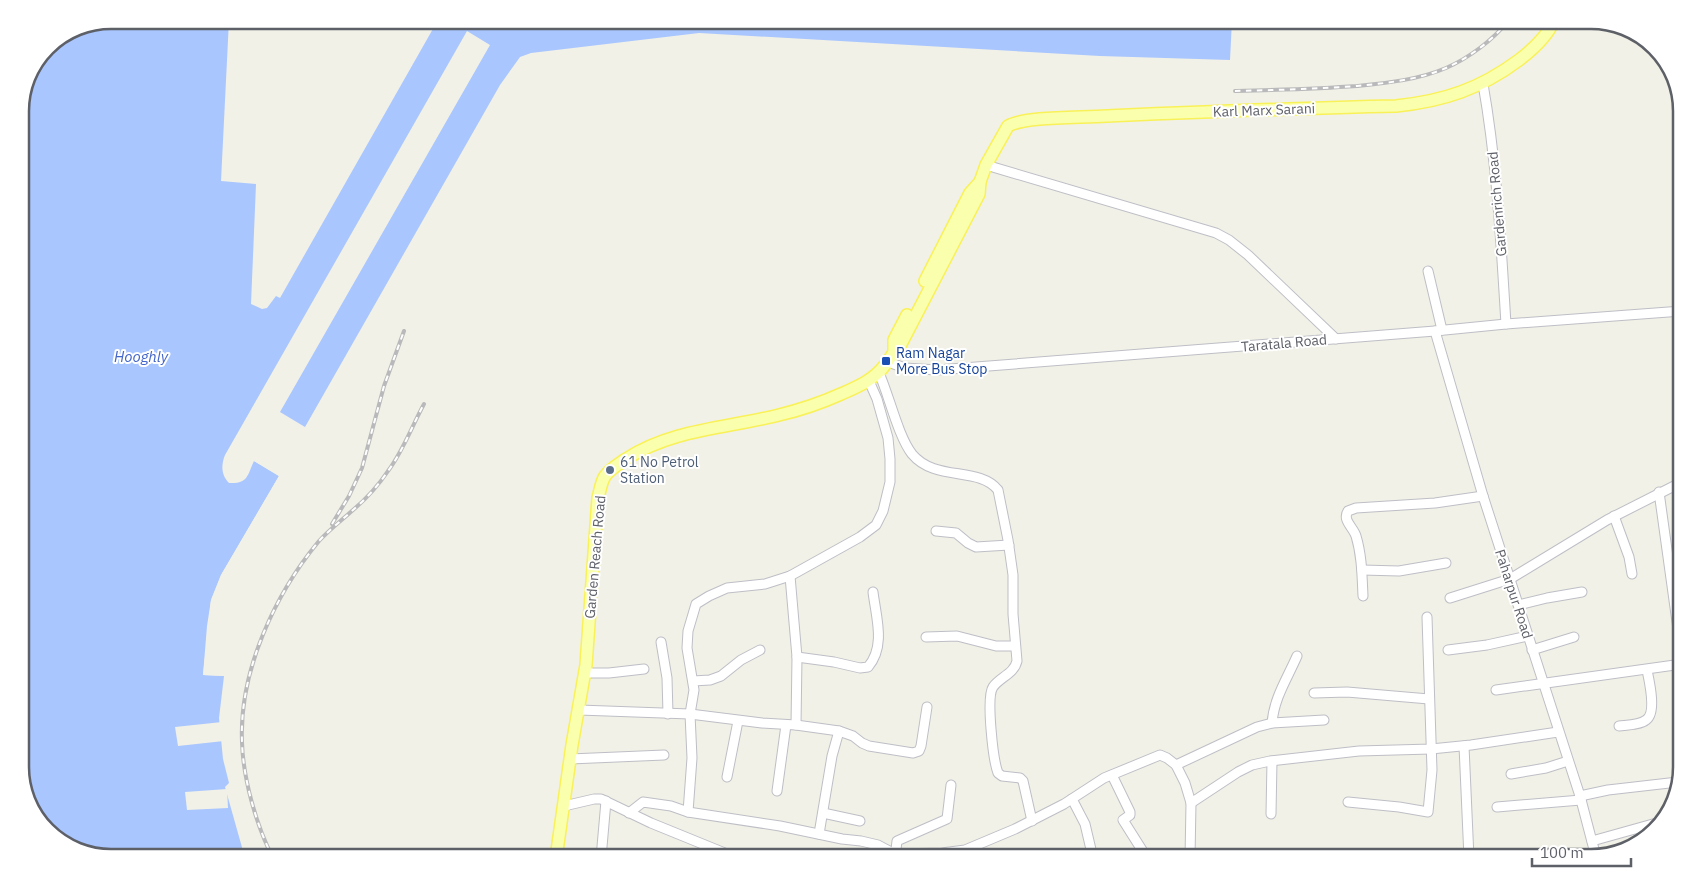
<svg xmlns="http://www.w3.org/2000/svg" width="1702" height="878" font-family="'IBM Plex Sans',sans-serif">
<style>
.water{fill:#a9c6ff}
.pier{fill:#f1f1e7}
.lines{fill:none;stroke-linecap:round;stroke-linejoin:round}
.minor-casing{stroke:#bebfc6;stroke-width:11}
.major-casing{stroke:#f9f158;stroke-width:14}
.minor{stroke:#fff;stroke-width:9}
.major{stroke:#faffae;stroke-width:11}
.rail-casing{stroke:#b9b9bb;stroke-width:4}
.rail{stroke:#fff;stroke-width:2;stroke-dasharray:5.5;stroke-linecap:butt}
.transit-dot{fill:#1a4fb4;stroke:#fff;stroke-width:2}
.service-dot{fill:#5c6f8a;stroke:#fff;stroke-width:2}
.labels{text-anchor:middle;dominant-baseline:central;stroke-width:4;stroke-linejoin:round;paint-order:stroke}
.street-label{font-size:14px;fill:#5e6068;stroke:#fff}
.transit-label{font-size:14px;fill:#164399;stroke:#fff;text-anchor:start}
.service-label{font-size:14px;fill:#4e5e75;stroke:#fff;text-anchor:start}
.water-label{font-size:15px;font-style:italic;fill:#4366cb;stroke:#fff}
.rim{fill:none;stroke:#5e6068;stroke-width:2.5}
</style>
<rect width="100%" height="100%" fill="#f1f1e7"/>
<path class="water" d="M 111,20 L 229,20 L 221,181 L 256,184 L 251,304 L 262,309 L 267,308 L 276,296 L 280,298 L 438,20 L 1232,20 L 1230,60 L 1100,56 L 699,33 L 531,53 L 520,57 L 500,85 L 305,427 L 280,412 L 490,45 L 467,31 L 225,455 C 221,465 221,475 229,483 C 248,484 247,476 254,461 L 279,476 L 221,575 L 211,600 L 203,675 L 224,676 L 219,718 L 223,759 L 229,783 L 225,787 L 245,858 L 111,858 L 70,849 L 35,818 L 20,773 L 20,105 L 47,46 L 76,27 Z"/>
<g class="pier">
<polygon points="255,459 280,473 281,476 223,576 214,601 209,626 205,673 224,673 224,676 203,675 207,626 211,600 221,575 279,476 254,461"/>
<polygon points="222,722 224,741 178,746 175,727"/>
<polygon points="227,789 228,808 187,810 185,792"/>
</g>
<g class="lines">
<defs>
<g id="minor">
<path d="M 1483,84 C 1497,163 1501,244 1506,324"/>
<polyline points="986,165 1216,233 1229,240 1248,255 1336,339"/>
<polyline points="1428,271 1442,330"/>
<polyline points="1435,331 1483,496 1580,796 1596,857"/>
<polyline points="888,362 905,368 937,370 1435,331 1506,324 1682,311"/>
<path d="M 879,373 C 889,395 898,436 912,454 C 935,482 979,466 998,490 L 1008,540 L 1013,575 L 1013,614 L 1017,661 C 1014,674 1000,677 993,687 C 986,697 993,760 998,773 L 1002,776 L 1020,778 L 1023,781 L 1032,821"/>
<polyline points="1659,492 1682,658"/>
<polyline points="1614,516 1629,557 1632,574"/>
<polyline points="936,531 956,533 968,543 976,547 1009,545"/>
<polyline points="1362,570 1399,571 1446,563"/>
<polyline points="790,576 797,657 796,725"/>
<path d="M 1363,596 C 1362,576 1362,556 1356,536 C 1353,527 1342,520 1348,511 L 1356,508 L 1435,503 L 1483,496"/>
<polyline points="1450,598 1510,579 1607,520 1682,482"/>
<polyline points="1518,605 1547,598 1582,592"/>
<polyline points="926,637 957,636 996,646 1015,646"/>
<polyline points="661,642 667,678 668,714"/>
<polyline points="1448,650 1487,645 1528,636"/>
<polyline points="1532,650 1574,637"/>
<path d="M 797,657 L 834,662 L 860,668 L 868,667 C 886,646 876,617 873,592"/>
<polyline points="1678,665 1682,694"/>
<polyline points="584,673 609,673 644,669"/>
<polyline points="693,681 710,680 721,676 741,660 760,650"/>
<polyline points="1496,690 1682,664"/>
<polyline points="1314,693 1347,692 1429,699"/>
<polyline points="579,710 690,714 762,723 796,725 839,731 853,736 862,743 869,746 913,753 919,751 921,746 927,707"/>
<path d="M 1272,723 C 1274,698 1287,679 1297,656"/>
<path d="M 1619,726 C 1627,725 1640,725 1646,720 C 1657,713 1649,680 1647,670"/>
<polyline points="1464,746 1469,858"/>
<polyline points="570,759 664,755"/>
<polyline points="1176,765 1257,727 1272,723 1324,720"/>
<polyline points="1511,774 1546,768 1568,761"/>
<polyline points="1112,775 1130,812 1130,815 1123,820 1147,858"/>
<polyline points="727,777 738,721"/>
<polyline points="777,791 786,725"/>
<polyline points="1580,796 1608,790 1678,782"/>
<polyline points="1072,799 1085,824 1093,858"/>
<polyline points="1348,802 1399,807 1428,812 1432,770 1427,617"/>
<polyline points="1191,803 1238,772 1252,765 1270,761 1359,751 1431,749 1471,745 1558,732"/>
<polyline points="564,806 594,799 601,799 651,823 737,858"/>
<polyline points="1497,807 1581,800"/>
<polyline points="688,812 692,758 690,714 694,690 687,648 688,631 696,604 709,596 727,588 765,584 790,576 860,537 876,525 883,511 890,482 890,459 888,438 877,399 869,381"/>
<polyline points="629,813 643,802 671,806 688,812 780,826 842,839 861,841 878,845 895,854 942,853 965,850 1015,829 1064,804 1104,778 1160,755 1167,758 1176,765 1185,783 1191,803 1190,858"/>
<polyline points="823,813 860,821"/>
<polyline points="1271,814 1272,761"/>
<polyline points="819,834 832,756 839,731"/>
<polyline points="1592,841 1660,822"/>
<polyline points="601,858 606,801"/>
<polyline points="895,858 897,841 947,819 951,785"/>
<polyline points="1202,858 1211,858"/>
</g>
<g id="major">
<polyline points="925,281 970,193 980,182"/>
<polyline points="894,350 894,340 907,315"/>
<path d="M 556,858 L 572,745 L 586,665 L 598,498 C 600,491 601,482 605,476 C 610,469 619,464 626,459 C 672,429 727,428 779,415 C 800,410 821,403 841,394 C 857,387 874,380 885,365 C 891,358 894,351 901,344 L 979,194 L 980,182 L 986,165 L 1008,126 C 1026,116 1082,118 1106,116 C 1203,112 1299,108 1396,106 C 1444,101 1480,89 1519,60 C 1532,50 1548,36 1554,20"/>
</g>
</defs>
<use href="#minor" class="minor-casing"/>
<use href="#major" class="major-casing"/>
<use href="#minor" class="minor"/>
<use href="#major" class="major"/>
<defs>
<g id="rail">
<path d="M 1235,91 C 1275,90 1316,89 1357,86 C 1386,83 1418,80 1446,68 C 1469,58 1493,40 1509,20"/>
<polyline points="332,524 349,496 362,468 384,386 404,331"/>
<path d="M 273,858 C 256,825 243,778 242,742 C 239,671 275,594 319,541 C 329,530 342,520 353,510 C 366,499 378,486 388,471 C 403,451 412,426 424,404"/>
</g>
</defs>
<use href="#rail" class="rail-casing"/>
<use href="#rail" class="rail"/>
</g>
<rect class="transit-dot" x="881" y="356" width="10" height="10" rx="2.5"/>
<circle class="service-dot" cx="610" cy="470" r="5"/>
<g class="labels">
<g class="street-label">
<text transform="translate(1264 110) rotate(-2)">Karl Marx Sarani</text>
<text transform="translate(1497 204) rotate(-95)">Gardenrich Road</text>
<text transform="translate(1284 343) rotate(-5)">Taratala Road</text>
<text transform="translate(595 557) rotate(-85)">Garden Reach Road</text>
<text transform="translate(1514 594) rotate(72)">Paharpur Road</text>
</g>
<g class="transit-label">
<text x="896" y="353">Ram Nagar<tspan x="896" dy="16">More Bus Stop</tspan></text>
</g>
<g class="service-label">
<text x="620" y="462">61 No Petrol<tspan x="620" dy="16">Station</tspan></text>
</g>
<g class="water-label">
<text x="141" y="356">Hooghly</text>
</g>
</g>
<path d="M0 0H1702V878H0ZM111 29H1591A82 82 0 0 1 1673 111V767A82 82 0 0 1 1591 849H111A82 82 0 0 1 29 767V111A82 82 0 0 1 111 29Z" fill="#fff" fill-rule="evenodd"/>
<path class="rim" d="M111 29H1591A82 82 0 0 1 1673 111V767A82 82 0 0 1 1591 849H111A82 82 0 0 1 29 767V111A82 82 0 0 1 111 29Z"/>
<path d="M1532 858v8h99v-8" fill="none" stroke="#5e6068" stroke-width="2.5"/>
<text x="1540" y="858" font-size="15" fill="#5e6068" stroke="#ffffff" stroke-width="4" paint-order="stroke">100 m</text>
</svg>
